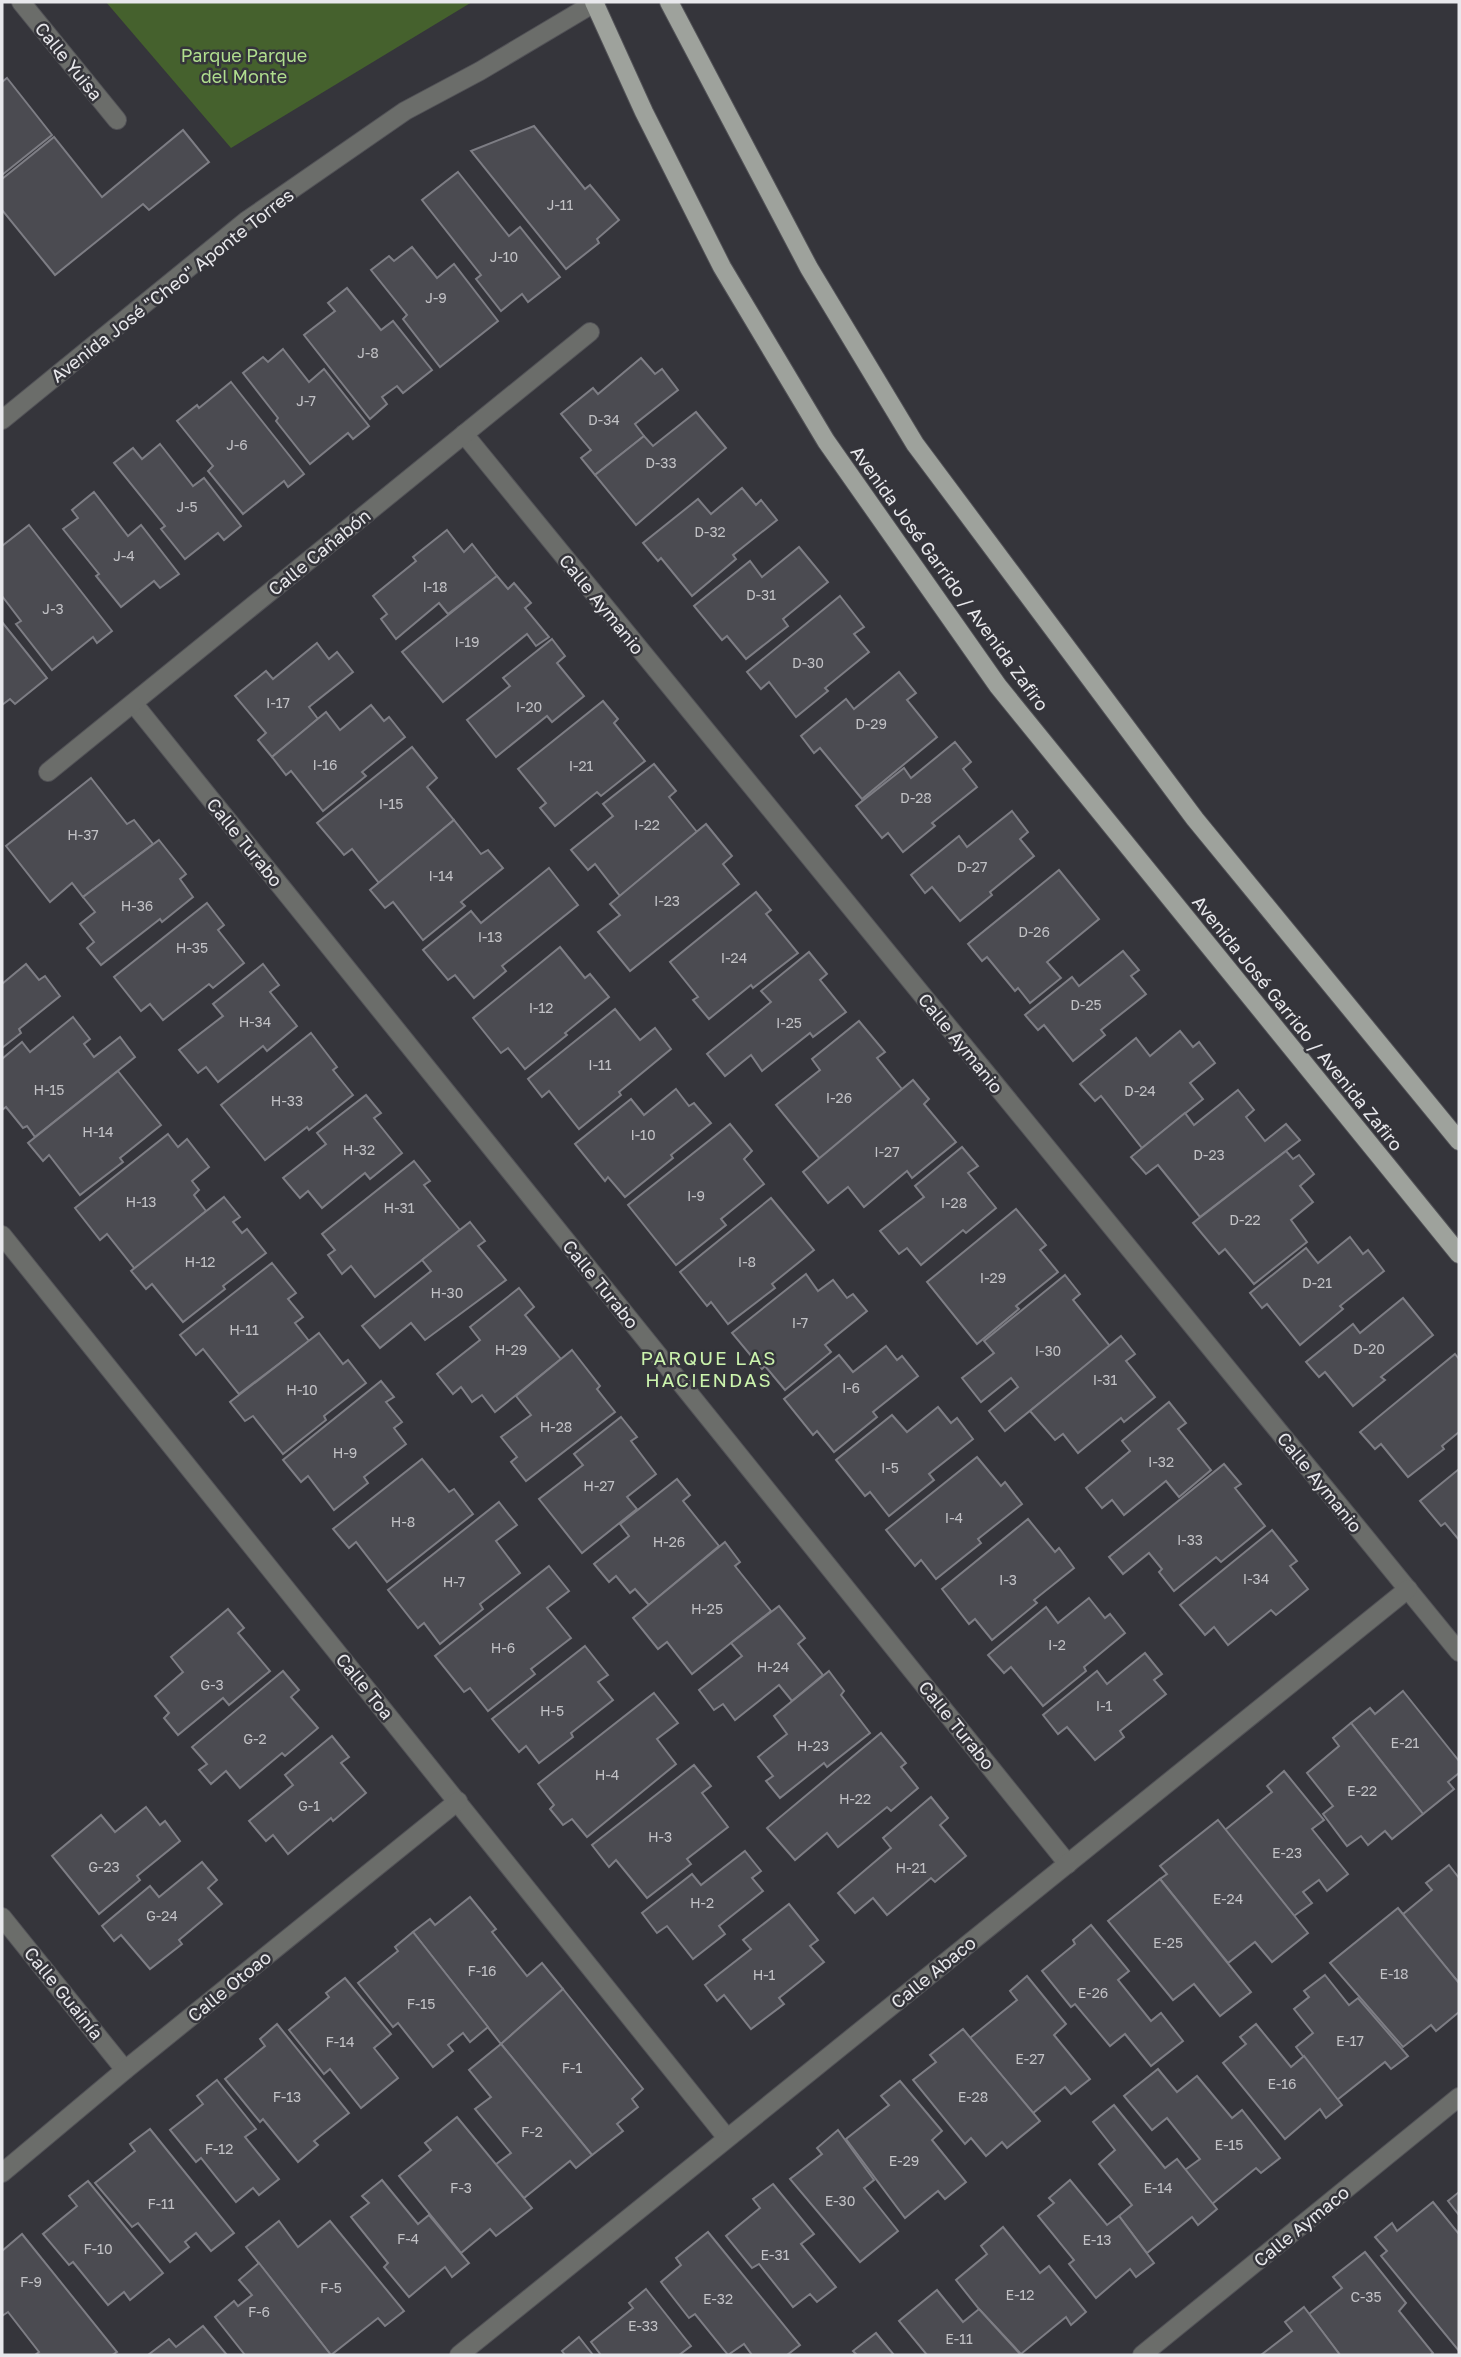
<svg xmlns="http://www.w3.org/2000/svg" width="1461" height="2357" font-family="'Golos Text',sans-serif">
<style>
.green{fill:#45612d}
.building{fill:#4b4b51;stroke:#7d7d84;stroke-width:2}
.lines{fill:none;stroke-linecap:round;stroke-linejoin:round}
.minor-casing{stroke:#525257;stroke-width:20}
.tertiary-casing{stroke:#525257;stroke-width:20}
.primary-casing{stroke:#525257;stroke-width:20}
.minor{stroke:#6b6d6a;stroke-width:18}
.tertiary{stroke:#6b6d6a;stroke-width:18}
.primary{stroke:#9ea29c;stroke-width:18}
.labels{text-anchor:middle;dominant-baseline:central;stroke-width:5;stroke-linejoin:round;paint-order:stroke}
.number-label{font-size:14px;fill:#c1c1c5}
.park-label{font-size:18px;fill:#b0de8e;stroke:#35353b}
.street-label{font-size:18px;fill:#e8e8ec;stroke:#35353b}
.neighbourhood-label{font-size:19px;letter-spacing:2px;fill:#cbf3ad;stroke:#35353b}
</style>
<rect width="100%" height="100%" fill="#35353b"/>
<polygon class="green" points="106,2 472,2 231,148"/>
<g class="building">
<polygon points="7,78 52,135 2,175 2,82"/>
<polygon points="534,126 585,189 590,185 619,220 597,239 599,243 566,269 471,151"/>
<polygon points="183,130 209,162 149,210 143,204 55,275 2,210 2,179 54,137 102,197"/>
<polygon points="458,172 509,236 520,227 560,277 528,302 522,294 501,311 476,279 481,275 422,200"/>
<polygon points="412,247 437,278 454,264 498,321 440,367 403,319 407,315 371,270 389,256 394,261"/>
<polygon points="347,288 381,330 393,321 432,370 403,393 397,386 382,397 387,404 370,419 304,335 335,311 328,303"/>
<polygon points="283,349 309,382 324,369 369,426 353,439 348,433 310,464 276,421 278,418 243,373 263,357 268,362"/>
<polygon points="641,358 655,374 662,369 678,390 635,424 644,436 595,475 581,458 591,450 561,414 593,388 598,394"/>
<polygon points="231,382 304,474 288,487 284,481 243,514 208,471 213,466 177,421 197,405 199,408"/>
<polygon points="696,412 726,448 636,525 595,475 644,436 653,446"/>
<polygon points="160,444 193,486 204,478 241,526 224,540 218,533 185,559 161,529 165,526 114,463 133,448 142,459"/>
<polygon points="742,488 756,505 761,500 777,520 733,555 736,559 692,596 661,558 658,561 643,543 698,499 711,514"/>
<polygon points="94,492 128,536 141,525 179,574 160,588 154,581 121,607 96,576 99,574 63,529 78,518 72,510"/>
<polygon points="29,525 112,631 97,643 93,637 52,670 16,624 21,621 2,596 2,546"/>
<polygon points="447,530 464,552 472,544 497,576 448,614 439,603 396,639 381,619 387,614 373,596 416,561 413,557"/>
<polygon points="799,547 828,582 783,619 788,626 746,659 727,636 722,640 694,606 750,561 762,577"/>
<polygon points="497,576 508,589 514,583 531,603 525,608 549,637 536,646 527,634 443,702 402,652"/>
<polygon points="840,596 864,627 854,634 869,652 825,688 828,691 796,717 769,682 761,689 747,672"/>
<polygon points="2,622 47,678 15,704 10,699 2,705"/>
<polygon points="552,639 565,656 557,663 584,696 552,722 547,716 496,757 467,720 510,686 503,678"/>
<polygon points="317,643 329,659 337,652 353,672 309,707 318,719 272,757 258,740 266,733 235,696 266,671 273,679"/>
<polygon points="899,672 916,693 907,700 937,737 862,799 820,748 814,753 801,736 846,699 854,709"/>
<polygon points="603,701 618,719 614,723 645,761 601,796 597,792 555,826 540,808 546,803 518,769"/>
<polygon points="371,705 384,721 389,717 405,737 362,772 366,776 323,811 291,771 286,775 272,757 326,712 340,730"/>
<polygon points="955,742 971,762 963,769 977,787 932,823 935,826 903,852 888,833 882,838 856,806 904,768 911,778"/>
<polygon points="412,747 437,778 427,787 454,820 379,883 352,849 344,855 317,823"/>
<polygon points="654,764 676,791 669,797 697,832 620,896 595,864 588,870 571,850 613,816 603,804"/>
<polygon points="91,778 127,824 134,820 153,844 83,897 72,883 50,902 6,846"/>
<polygon points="1012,811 1028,832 1020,839 1034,856 990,892 992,895 960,921 932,887 925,893 911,875 959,836 967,847"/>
<polygon points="454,820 481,854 488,850 503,868 461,902 465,906 423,940 393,902 385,908 370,890"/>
<polygon points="706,824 732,856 723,864 739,884 630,971 598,932 620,915 610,904"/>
<polygon points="159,840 186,874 180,879 193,897 162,922 160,919 101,965 87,948 94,942 80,924 95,912 83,897"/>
<polygon points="549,868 578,905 502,966 506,971 474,998 455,975 448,980 423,950 471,911 481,923"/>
<polygon points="1059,870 1099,919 1047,962 1061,978 1030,1003 1018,988 1015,991 987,957 982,961 968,944"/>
<polygon points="756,892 771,910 766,914 798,953 753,988 751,985 709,1019 693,1000 698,997 670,962"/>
<polygon points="207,903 224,925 218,930 244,963 213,988 209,984 163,1020 150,1004 141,1011 114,977"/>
<polygon points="560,947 585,978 590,974 609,997 565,1033 567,1035 525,1069 508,1048 501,1053 473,1018"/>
<polygon points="1123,951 1139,970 1131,976 1146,994 1101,1030 1105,1035 1073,1061 1044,1025 1038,1030 1025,1015 1072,977 1079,986"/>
<polygon points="809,952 827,974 820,980 846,1012 813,1037 810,1033 762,1071 751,1055 725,1076 707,1054 771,1002 761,991"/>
<polygon points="26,964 39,980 45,976 60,996 19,1029 21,1033 2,1048 2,984"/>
<polygon points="263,964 279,985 270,992 297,1026 267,1051 263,1046 218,1082 206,1067 198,1073 179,1050 223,1016 213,1004"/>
<polygon points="615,1009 640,1040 655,1028 671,1049 619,1092 621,1095 579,1129 549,1091 542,1097 528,1079"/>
<polygon points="73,1017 90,1039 84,1044 94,1057 120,1037 135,1057 35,1137 27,1126 23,1128 6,1107 2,1110 2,1059 22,1042 30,1052"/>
<polygon points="859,1021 885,1052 877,1058 902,1089 820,1159 776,1105 820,1070 812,1059"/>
<polygon points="1180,1031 1193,1047 1199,1042 1215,1063 1190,1083 1203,1099 1142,1148 1101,1096 1095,1101 1080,1084 1136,1038 1150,1056"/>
<polygon points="311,1033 337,1067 333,1070 353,1095 309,1130 307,1127 265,1160 221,1105"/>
<polygon points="118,1071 161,1125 120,1158 123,1162 80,1195 49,1155 43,1161 28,1143"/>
<polygon points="913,1080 929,1099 924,1104 956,1142 912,1178 907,1171 864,1207 848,1187 828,1203 803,1172"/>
<polygon points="676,1089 689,1106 694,1103 711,1123 671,1155 673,1158 625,1197 608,1177 605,1181 575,1144 631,1099 644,1115"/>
<polygon points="1238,1090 1254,1110 1246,1117 1265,1141 1286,1124 1300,1140 1200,1217 1158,1165 1146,1174 1131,1157 1185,1113 1194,1125"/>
<polygon points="366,1095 381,1113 374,1118 402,1153 370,1179 365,1173 322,1208 308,1191 300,1198 283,1178 326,1144 317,1133"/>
<polygon points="730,1124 752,1151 744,1159 764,1184 721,1219 726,1225 676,1265 628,1205"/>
<polygon points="168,1134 178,1147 187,1139 209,1167 192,1181 199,1190 194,1195 206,1211 135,1269 107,1234 100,1240 75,1208"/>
<polygon points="962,1147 978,1166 968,1173 996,1208 966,1233 963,1230 921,1265 907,1248 899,1254 880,1231 924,1197 915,1186"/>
<polygon points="1286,1151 1293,1159 1299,1155 1314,1174 1300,1186 1313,1202 1291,1220 1307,1242 1254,1284 1225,1249 1219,1254 1193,1223"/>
<polygon points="414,1161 430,1181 424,1185 460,1230 375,1297 351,1266 342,1274 328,1255 335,1250 322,1234"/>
<polygon points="224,1197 240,1217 233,1222 242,1233 247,1229 266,1253 223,1286 225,1289 183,1322 152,1284 146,1289 131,1271"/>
<polygon points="771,1198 814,1250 772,1284 775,1288 728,1324 711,1302 707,1306 680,1272"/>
<polygon points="1016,1209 1046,1245 1040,1250 1058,1272 1016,1306 1019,1309 977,1344 927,1282"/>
<polygon points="470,1222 485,1241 478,1246 506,1280 425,1340 411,1323 380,1348 362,1326 431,1271 422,1260"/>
<polygon points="1350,1237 1363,1254 1368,1250 1384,1271 1340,1306 1343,1309 1300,1345 1267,1304 1262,1308 1250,1293 1306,1248 1318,1263"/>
<polygon points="272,1263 296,1293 288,1299 303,1317 295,1323 309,1341 239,1394 203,1349 196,1355 180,1335"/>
<polygon points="806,1274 818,1291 833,1280 847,1298 853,1294 867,1311 825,1345 831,1352 785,1390 765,1366 762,1369 732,1333"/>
<polygon points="1065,1275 1080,1294 1073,1300 1110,1346 1005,1431 989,1411 1018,1387 1011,1378 981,1402 962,1378 994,1353 984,1341"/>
<polygon points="519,1288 534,1307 525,1315 561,1359 495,1412 482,1395 472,1402 461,1387 453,1394 437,1374 480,1340 470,1327"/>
<polygon points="1403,1298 1433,1335 1381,1377 1385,1380 1353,1406 1325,1372 1319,1377 1306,1362 1353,1324 1360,1333"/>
<polygon points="319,1333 343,1364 348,1360 366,1383 324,1416 326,1420 283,1454 253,1416 245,1421 230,1402"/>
<polygon points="1121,1336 1135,1354 1126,1361 1155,1397 1124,1422 1121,1418 1078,1453 1063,1434 1055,1440 1030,1411"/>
<polygon points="886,1346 897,1360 902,1356 918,1376 873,1412 877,1417 834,1452 817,1431 813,1435 784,1399 839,1355 853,1372"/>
<polygon points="572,1350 600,1386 597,1389 615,1412 526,1481 511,1462 517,1457 501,1437 531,1415 516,1396"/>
<polygon points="1455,1354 1459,1359 1459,1432 1442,1446 1444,1449 1408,1477 1381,1444 1375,1449 1360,1432"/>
<polygon points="381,1381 394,1397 386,1402 402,1422 394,1428 406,1444 364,1477 368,1483 334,1510 308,1476 301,1482 283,1460"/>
<polygon points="1169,1402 1186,1423 1178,1429 1211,1470 1179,1497 1166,1481 1124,1515 1112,1500 1102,1508 1086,1488 1130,1451 1122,1441"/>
<polygon points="938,1407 951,1423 957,1418 973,1439 929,1474 934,1480 889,1516 870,1492 865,1496 836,1460 892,1415 907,1432"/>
<polygon points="621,1417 637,1437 631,1441 656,1474 627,1497 637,1509 582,1553 539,1499 583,1465 574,1454"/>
<polygon points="977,1457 1001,1486 1005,1482 1022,1504 978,1539 981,1543 936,1579 921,1560 915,1566 886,1530"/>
<polygon points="422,1459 449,1492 454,1489 473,1514 387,1582 356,1542 349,1548 333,1529"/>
<polygon points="1224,1464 1241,1484 1235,1488 1265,1526 1221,1562 1216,1557 1174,1591 1159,1572 1162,1569 1149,1553 1123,1574 1109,1557"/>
<polygon points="1459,1469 1459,1540 1445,1523 1441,1526 1420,1501"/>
<polygon points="677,1479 690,1495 683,1501 719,1546 649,1605 635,1589 630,1593 616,1576 609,1582 594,1564 629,1536 620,1524"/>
<polygon points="499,1502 517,1525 496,1541 520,1573 480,1604 483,1609 440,1644 424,1623 418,1628 388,1590"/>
<polygon points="1028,1519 1055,1552 1059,1548 1074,1568 1034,1600 1037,1603 992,1640 975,1619 969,1624 942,1589"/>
<polygon points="1272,1530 1297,1561 1290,1566 1308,1589 1276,1615 1271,1610 1228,1645 1214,1627 1205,1635 1180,1605"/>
<polygon points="725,1542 740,1562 735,1566 771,1611 692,1674 667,1642 658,1649 633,1618"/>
<polygon points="549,1566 569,1591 547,1608 571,1638 531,1669 535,1674 488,1711 470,1688 464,1692 435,1656"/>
<polygon points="1089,1598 1105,1618 1110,1614 1125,1633 1084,1667 1086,1671 1043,1706 1011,1667 1004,1673 988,1655 1046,1607 1058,1623"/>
<polygon points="779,1606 805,1638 798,1644 823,1675 792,1701 779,1685 735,1720 723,1704 714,1710 699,1690 742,1656 731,1643"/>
<polygon points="228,1609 244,1628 238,1633 270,1671 229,1705 223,1698 178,1735 164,1718 169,1713 155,1696 183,1672 171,1657"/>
<polygon points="585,1646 608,1675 598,1682 613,1700 571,1733 573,1737 539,1763 526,1746 519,1752 492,1719"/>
<polygon points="1145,1653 1162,1674 1154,1680 1166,1694 1120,1731 1124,1737 1095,1760 1067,1727 1058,1734 1043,1715 1097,1671 1107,1684"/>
<polygon points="283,1671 299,1690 291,1697 318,1728 285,1756 282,1753 240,1788 226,1771 211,1784 199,1770 207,1764 192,1747"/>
<polygon points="829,1671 844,1691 841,1695 870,1733 827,1767 824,1763 780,1798 766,1781 773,1776 758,1757 787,1734 774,1716"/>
<polygon points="1403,1691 1459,1761 1459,1773 1448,1782 1454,1789 1423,1814 1351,1723 1370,1708 1375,1714"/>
<polygon points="654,1693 678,1723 657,1739 676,1764 587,1837 572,1819 563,1825 550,1809 554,1805 538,1784"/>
<polygon points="1351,1723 1423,1814 1392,1839 1385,1831 1368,1845 1361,1836 1347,1846 1323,1814 1333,1806 1307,1773 1339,1746 1333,1738"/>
<polygon points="881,1733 906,1763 901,1767 918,1788 891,1811 887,1807 838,1847 827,1833 795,1860 767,1828"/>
<polygon points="332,1736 349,1757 341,1763 366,1793 333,1821 331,1818 288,1854 273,1835 266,1841 249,1821 293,1785 285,1775"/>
<polygon points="694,1765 711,1786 702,1793 728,1827 687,1859 691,1864 647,1898 616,1860 609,1867 592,1845"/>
<polygon points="1284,1771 1324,1820 1312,1829 1348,1874 1327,1891 1319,1880 1303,1892 1312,1903 1294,1916 1225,1830 1272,1792 1267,1786"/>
<polygon points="931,1797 948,1818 940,1825 966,1856 935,1882 931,1878 887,1915 873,1898 855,1913 838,1893 891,1848 883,1838"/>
<polygon points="146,1807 160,1825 165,1821 180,1841 137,1876 140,1880 99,1914 52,1856 101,1815 115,1832"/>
<polygon points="1218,1820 1308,1933 1272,1962 1255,1942 1228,1963 1160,1879 1167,1874 1160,1866"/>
<polygon points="745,1851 761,1871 752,1878 763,1891 719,1926 725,1934 693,1959 667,1926 657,1933 642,1913 692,1874 701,1885"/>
<polygon points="202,1862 217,1880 208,1888 222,1904 179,1940 182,1944 150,1969 121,1935 114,1941 102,1926 150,1886 159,1897"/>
<polygon points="1449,1865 1459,1878 1459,1983 1402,1915 1432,1890 1426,1883"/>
<polygon points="1160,1879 1251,1992 1220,2016 1194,1984 1173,2000 1108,1921"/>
<polygon points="470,1897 496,1929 492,1932 527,1976 542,1963 563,1989 501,2044 413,1932 430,1919 435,1925"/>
<polygon points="789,1904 818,1940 810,1946 824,1962 779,1998 784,2004 751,2029 724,1995 717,2001 705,1985 751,1949 743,1940"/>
<polygon points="1398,1908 1459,1983 1459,2012 1436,2031 1431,2025 1403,2047 1330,1963"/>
<polygon points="1091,1925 1129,1971 1118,1980 1151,2021 1161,2013 1183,2041 1151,2066 1125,2034 1110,2046 1075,2004 1071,2007 1042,1971 1075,1944 1073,1940"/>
<polygon points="413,1932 488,2027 470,2042 463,2033 448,2045 453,2051 433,2067 398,2023 393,2027 358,1983 398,1951 395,1947"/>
<polygon points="1325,1975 1349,2005 1358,1998 1408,2056 1391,2069 1385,2062 1337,2100 1296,2047 1313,2033 1294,2009 1309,1997 1304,1991"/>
<polygon points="1027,1976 1066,2024 1054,2035 1090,2079 1071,2094 1065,2087 1033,2113 970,2038 1017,2000 1010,1991"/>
<polygon points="345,1978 391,2034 374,2048 398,2078 361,2108 330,2069 324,2074 289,2030 329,1997 326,1993"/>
<polygon points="563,1989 643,2089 632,2099 638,2107 617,2124 623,2131 592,2155 501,2044"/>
<polygon points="277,2024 349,2113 314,2141 318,2145 298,2162 263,2119 260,2122 225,2079 265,2046 260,2039"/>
<polygon points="1256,2024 1291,2067 1304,2056 1342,2105 1326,2118 1320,2109 1285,2139 1223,2063 1246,2044 1240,2037"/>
<polygon points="963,2029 1040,2121 1007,2148 1002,2142 986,2156 971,2138 965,2144 913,2080 936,2062 930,2055"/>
<polygon points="501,2044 592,2155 576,2168 570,2161 524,2198 495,2165 511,2153 475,2109 491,2097 469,2070"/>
<polygon points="1158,2069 1177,2092 1197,2076 1232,2118 1242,2110 1280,2158 1261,2173 1256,2168 1212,2204 1185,2170 1200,2159 1167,2118 1152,2130 1124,2096"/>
<polygon points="217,2080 256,2129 245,2137 279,2179 259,2195 253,2188 236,2202 201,2158 196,2162 170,2130 203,2104 197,2096"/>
<polygon points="900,2081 942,2131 932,2140 966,2182 945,2199 938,2191 905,2218 846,2139 889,2105 881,2096"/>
<polygon points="1114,2105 1165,2168 1177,2159 1217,2209 1198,2225 1192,2217 1147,2253 1119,2216 1132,2205 1099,2164 1115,2150 1093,2122"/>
<polygon points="457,2117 532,2208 496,2236 490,2229 461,2253 399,2176 431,2150 425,2143"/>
<polygon points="150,2129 234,2233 211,2251 196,2233 185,2242 189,2247 170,2262 138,2223 132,2227 95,2183 135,2151 130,2144"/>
<polygon points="838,2130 874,2180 864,2188 898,2231 860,2262 790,2179 822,2154 817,2148"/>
<polygon points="382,2180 418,2224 429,2215 469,2263 452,2277 445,2267 409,2297 384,2267 388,2263 351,2217 369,2203 362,2196"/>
<polygon points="1070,2180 1107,2225 1119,2216 1154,2263 1136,2277 1130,2269 1096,2298 1069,2264 1074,2260 1038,2216 1054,2203 1049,2198"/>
<polygon points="88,2181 163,2273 130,2300 124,2292 108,2305 73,2262 69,2265 43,2234 77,2206 69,2196"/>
<polygon points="773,2184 814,2234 801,2244 836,2287 817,2302 810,2294 793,2307 759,2264 752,2268 726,2236 760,2208 753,2199"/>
<polygon points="1459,2192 1459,2215 1448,2201"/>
<polygon points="1433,2202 1459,2234 1459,2351 1381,2256 1387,2251 1375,2237 1392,2223 1397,2231"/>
<polygon points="279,2221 298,2247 330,2221 404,2311 385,2326 378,2318 331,2355 246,2247"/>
<polygon points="1003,2227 1040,2273 1049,2266 1086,2312 1071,2325 1066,2317 1021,2354 979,2309 956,2280 987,2254 981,2246"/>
<polygon points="708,2232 800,2345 787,2355 752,2355 744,2344 728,2355 695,2314 689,2318 661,2282 681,2265 676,2258"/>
<polygon points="22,2234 117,2352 112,2355 35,2355 39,2352 8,2312 2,2316 2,2251"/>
<polygon points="1365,2252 1406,2303 1399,2311 1433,2353 1430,2355 1340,2355 1309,2314 1342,2288 1333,2277"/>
<polygon points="259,2263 331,2355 332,2355 245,2355 215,2317 234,2301 238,2306 252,2295 239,2280"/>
<polygon points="646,2289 691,2346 679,2355 601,2355 591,2342 633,2308 629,2303"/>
<polygon points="937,2290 963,2322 979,2309 1021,2355 927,2355 899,2321"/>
<polygon points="1304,2307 1340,2355 1261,2355 1292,2331 1285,2322"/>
<polygon points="203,2326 227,2355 148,2355 169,2339 176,2347"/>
<polygon points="876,2333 894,2355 857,2355 853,2351"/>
<polygon points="579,2337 593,2355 565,2355 562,2351"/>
</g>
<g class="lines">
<defs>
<g id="minor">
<polyline points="21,2 117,120"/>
<polyline points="464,434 1459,1652"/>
<polyline points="134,704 1068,1864"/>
<polyline points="48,772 590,332"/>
<polyline points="2,1235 727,2138"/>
<polyline points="2,1917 125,2070"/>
<polyline points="2,2173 125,2070 458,1801"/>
<polyline points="459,2355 1408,1589"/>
<polyline points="1142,2355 1459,2097"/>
</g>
<polyline id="tertiary" points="2,420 246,221 405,111 480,71 596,2"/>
<g id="primary">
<polyline points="594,2 644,112 722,267 826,441 998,686 1459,1254"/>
<polyline points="669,2 809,268 915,444 1195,819 1459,1141"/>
</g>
</defs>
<use href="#minor" class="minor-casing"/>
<use href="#tertiary" class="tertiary-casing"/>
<use href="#primary" class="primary-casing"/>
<use href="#minor" class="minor"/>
<use href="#tertiary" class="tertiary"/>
<use href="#primary" class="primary"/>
</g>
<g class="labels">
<g class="number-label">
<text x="560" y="204">J-11</text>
<text x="504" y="256">J-10</text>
<text x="436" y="297">J-9</text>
<text x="368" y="352">J-8</text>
<text x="306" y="400">J-7</text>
<text x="604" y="419">D-34</text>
<text x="237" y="444">J-6</text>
<text x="661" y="462">D-33</text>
<text x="187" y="506">J-5</text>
<text x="710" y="531">D-32</text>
<text x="124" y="555">J-4</text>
<text x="435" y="586">I-18</text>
<text x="761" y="594">D-31</text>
<text x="53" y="608">J-3</text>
<text x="467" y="641">I-19</text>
<text x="808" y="662">D-30</text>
<text x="278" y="702">I-17</text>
<text x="529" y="706">I-20</text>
<text x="871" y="723">D-29</text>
<text x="325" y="764">I-16</text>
<text x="581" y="765">I-21</text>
<text x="916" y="797">D-28</text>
<text x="391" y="803">I-15</text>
<text x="647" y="824">I-22</text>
<text x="83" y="834">H-37</text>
<text x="972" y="866">D-27</text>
<text x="441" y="875">I-14</text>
<text x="667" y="900">I-23</text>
<text x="137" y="905">H-36</text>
<text x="1034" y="931">D-26</text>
<text x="490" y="936">I-13</text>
<text x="192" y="947">H-35</text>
<text x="734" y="957">I-24</text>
<text x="1086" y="1004">D-25</text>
<text x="541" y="1007">I-12</text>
<text x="255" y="1021">H-34</text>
<text x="789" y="1022">I-25</text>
<text x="600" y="1064">I-11</text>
<text x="49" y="1089">H-15</text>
<text x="1140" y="1090">D-24</text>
<text x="839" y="1097">I-26</text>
<text x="287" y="1100">H-33</text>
<text x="98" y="1131">H-14</text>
<text x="643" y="1134">I-10</text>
<text x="359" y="1149">H-32</text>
<text x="887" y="1151">I-27</text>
<text x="1209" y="1154">D-23</text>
<text x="696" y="1195">I-9</text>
<text x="141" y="1201">H-13</text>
<text x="954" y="1202">I-28</text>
<text x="399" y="1207">H-31</text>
<text x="1245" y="1219">D-22</text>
<text x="200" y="1261">H-12</text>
<text x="747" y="1261">I-8</text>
<text x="993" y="1277">I-29</text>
<text x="1317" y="1282">D-21</text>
<text x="447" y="1292">H-30</text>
<text x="800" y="1322">I-7</text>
<text x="244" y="1329">H-11</text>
<text x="1369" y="1348">D-20</text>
<text x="511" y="1349">H-29</text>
<text x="1048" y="1350">I-30</text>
<text x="1105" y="1379">I-31</text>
<text x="851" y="1387">I-6</text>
<text x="302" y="1389">H-10</text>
<text x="556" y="1426">H-28</text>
<text x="345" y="1452">H-9</text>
<text x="1161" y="1461">I-32</text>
<text x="890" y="1467">I-5</text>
<text x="599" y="1485">H-27</text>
<text x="954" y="1517">I-4</text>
<text x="403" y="1521">H-8</text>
<text x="1190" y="1539">I-33</text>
<text x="669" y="1541">H-26</text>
<text x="1256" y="1578">I-34</text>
<text x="1008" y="1579">I-3</text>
<text x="454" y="1581">H-7</text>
<text x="707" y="1608">H-25</text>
<text x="1057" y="1644">I-2</text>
<text x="503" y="1647">H-6</text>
<text x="773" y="1666">H-24</text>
<text x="212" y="1684">G-3</text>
<text x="1104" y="1705">I-1</text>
<text x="552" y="1710">H-5</text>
<text x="255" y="1738">G-2</text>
<text x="1405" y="1742">E-21</text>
<text x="813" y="1745">H-23</text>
<text x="607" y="1774">H-4</text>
<text x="1362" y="1790">E-22</text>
<text x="855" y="1798">H-22</text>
<text x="309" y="1805">G-1</text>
<text x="660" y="1836">H-3</text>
<text x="1287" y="1852">E-23</text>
<text x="104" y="1866">G-23</text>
<text x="911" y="1867">H-21</text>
<text x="1228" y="1898">E-24</text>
<text x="702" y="1902">H-2</text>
<text x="162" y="1915">G-24</text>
<text x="1168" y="1942">E-25</text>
<text x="482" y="1970">F-16</text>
<text x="1394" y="1973">E-18</text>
<text x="764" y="1974">H-1</text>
<text x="1093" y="1992">E-26</text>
<text x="421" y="2003">F-15</text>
<text x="1350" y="2040">E-17</text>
<text x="340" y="2041">F-14</text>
<text x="1030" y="2058">E-27</text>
<text x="572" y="2067">F-1</text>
<text x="1282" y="2083">E-16</text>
<text x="287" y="2096">F-13</text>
<text x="973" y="2096">E-28</text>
<text x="532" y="2131">F-2</text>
<text x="1229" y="2144">E-15</text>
<text x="219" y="2148">F-12</text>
<text x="904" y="2160">E-29</text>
<text x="461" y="2187">F-3</text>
<text x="1158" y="2187">E-14</text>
<text x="840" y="2200">E-30</text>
<text x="161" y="2203">F-11</text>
<text x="408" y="2238">F-4</text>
<text x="1097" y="2239">E-13</text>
<text x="98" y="2248">F-10</text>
<text x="775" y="2254">E-31</text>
<text x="31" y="2281">F-9</text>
<text x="331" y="2287">F-5</text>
<text x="1020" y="2294">E-12</text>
<text x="1366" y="2296">C-35</text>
<text x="718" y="2298">E-32</text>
<text x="259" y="2311">F-6</text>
<text x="643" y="2325">E-33</text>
<text x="959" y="2338">E-11</text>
</g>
<g class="park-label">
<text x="244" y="55">Parque Parque<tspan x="244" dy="21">del Monte</tspan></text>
</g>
<g class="street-label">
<text transform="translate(69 61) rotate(51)">Calle Yuisa</text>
<text transform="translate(172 285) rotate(-38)">Avenida José "Cheo" Aponte Torres</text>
<text transform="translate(319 552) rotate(-39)">Calle Cañabón</text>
<text transform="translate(950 578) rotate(54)">Avenida José Garrido / Avenida Zafiro</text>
<text transform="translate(602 604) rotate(51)">Calle Aymanio</text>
<text transform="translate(245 842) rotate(51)">Calle Turabo</text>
<text transform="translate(1298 1023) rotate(51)">Avenida José Garrido / Avenida Zafiro</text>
<text transform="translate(961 1043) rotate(51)">Calle Aymanio</text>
<text transform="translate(601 1284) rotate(51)">Calle Turabo</text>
<text transform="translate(1320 1482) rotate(51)">Calle Aymanio</text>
<text transform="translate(365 1686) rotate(51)">Calle Toa</text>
<text transform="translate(957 1725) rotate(51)">Calle Turabo</text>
<text transform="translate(933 1972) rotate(-39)">Calle Abaco</text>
<text transform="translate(229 1986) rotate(-39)">Calle Otoao</text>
<text transform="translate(64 1993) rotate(51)">Calle Guainía</text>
<text transform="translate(1301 2226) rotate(-39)">Calle Aymaco</text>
</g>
<g class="neighbourhood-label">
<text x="709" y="1357">PARQUE LAS<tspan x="709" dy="22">HACIENDAS</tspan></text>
</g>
</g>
<rect width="1461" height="2357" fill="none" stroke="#e8e8ec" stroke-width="7"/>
</svg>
